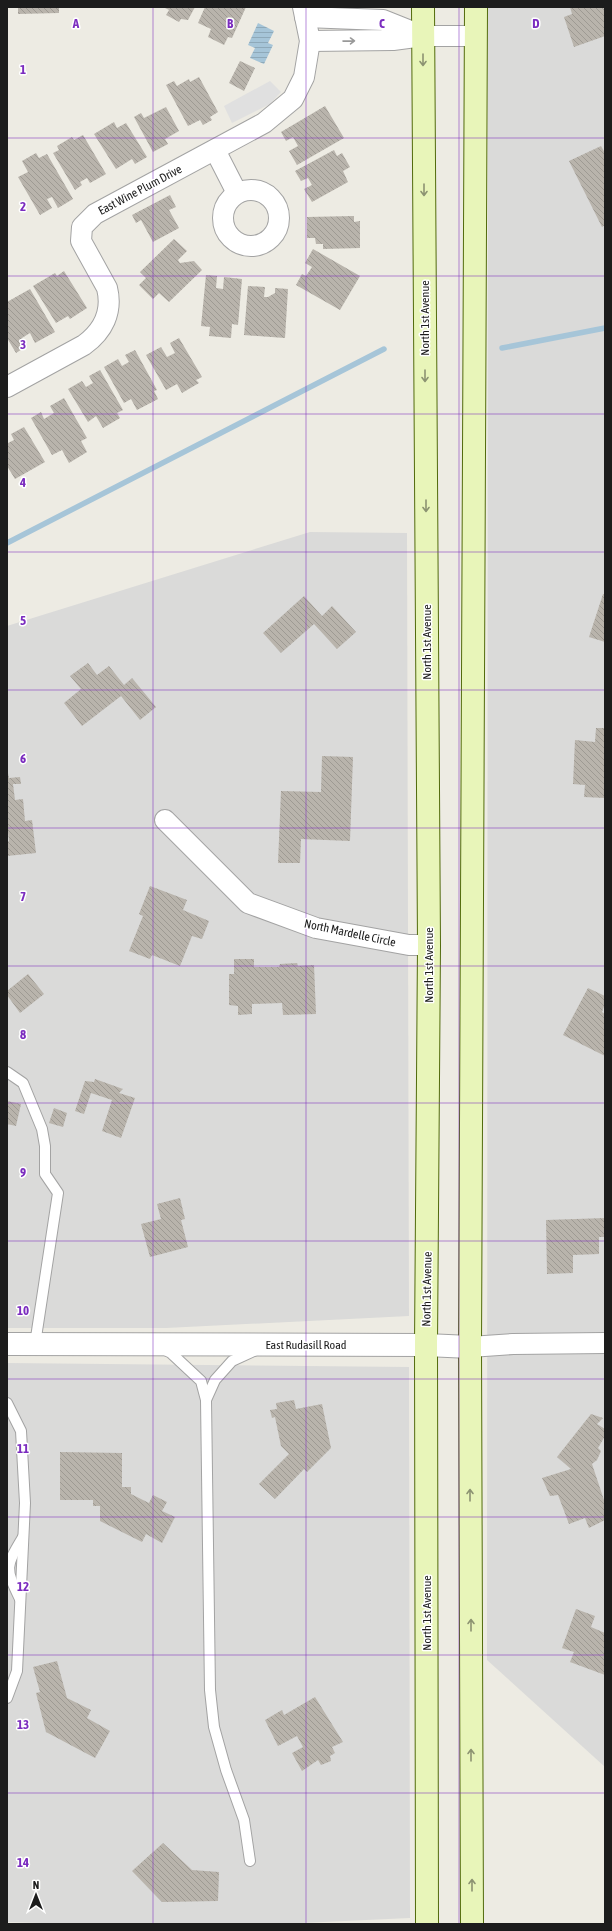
<svg xmlns="http://www.w3.org/2000/svg" width="612" height="1931" font-family="'Asap Condensed',sans-serif">
<style>
.residential{fill:#dadad9}
.parking{fill:#e0e0e0}
.water{fill:url(#water-rules)}
.lines{fill:none;stroke-linecap:round;stroke-linejoin:round}
.stream{stroke:#a6c5d8;stroke-width:5.5}
.building{fill:url(#building-back-hatch)}
.service-casing{stroke:#a3a3a3;stroke-width:12}
.minor-casing{stroke:#a3a3a3;stroke-width:22}
.tertiary-casing{stroke:#a3a3a3;stroke-width:24}
.secondary-casing{stroke:#526b0c;stroke-width:24}
.service{stroke:#fff;stroke-width:10}
.minor{stroke:#fff;stroke-width:20}
.tertiary{stroke:#fff;stroke-width:22}
.secondary{stroke:#e8f5b9;stroke-width:22}
.oneway{stroke:#999}
.oneway2{stroke:#8c9372}
.grid{fill:none;stroke:#7b2cbf;stroke-width:1;stroke-opacity:0.55}
.labels{text-anchor:middle;dominant-baseline:central;stroke-width:3;stroke-linejoin:round;paint-order:stroke}
.street-label{font-size:12px;fill:#1c1c1c;stroke:#fff}
.grid-label{font-size:13px;text-anchor:middle;font-weight:bold;fill:#7b2cbf;stroke:#fff;stroke-width:3;stroke-linejoin:round;paint-order:stroke}
</style>
<defs>
<pattern id="water-rules" width="6" height="5" patternUnits="userSpaceOnUse"><rect width="6" height="5" fill="#a6c5d8"/><path d="M0 2.5h6" fill="none" stroke="#8ea9b9"/></pattern>
<pattern id="building-back-hatch" width="6" height="6" patternUnits="userSpaceOnUse"><rect width="6" height="6" fill="#b9b4ac"/><path d="M-1 5l2 2M0 0l6 6M5-1l2 2" fill="none" stroke="#9e9a93"/></pattern>
</defs>
<rect width="100%" height="100%" fill="#edebe3"/>
<g class="residential">
<polygon points="488,7 605,7 605,1767 487,1660"/>
<polygon points="310,532 407,533 409,1316 166,1328 7,1328 7,626"/>
<polygon points="7,1363 409,1367 410,1918 280,1924 77,1924 7,1922"/>
</g>
<polygon class="parking" points="270,81 281,92 270,104 232,123 224,106"/>
<polygon class="water" points="258,23 274,31 268,43 273,45 264,64 250,58 255,48 248,45"/>
<g class="lines">
<g class="stream">
<polyline points="502,348 605,328"/>
<polyline points="7,543 384,349"/>
</g>
</g>
<g class="building">
<polygon points="18,7 59,7 59,13 18,14"/>
<polygon points="163,7 195,7 188,20 181,19 179,22 166,15 169,10"/>
<polygon points="205,7 246,7 232,38 228,37 224,45 208,37 211,29 198,23"/>
<polygon points="570,7 605,7 605,36 574,47 564,17 572,14"/>
<polygon points="240,61 255,68 244,91 229,83"/>
<polygon points="199,77 218,112 210,117 212,120 203,125 200,120 188,126 166,85 174,81 177,86 189,79 190,82"/>
<polygon points="325,106 344,138 297,165 289,151 298,146 293,137 286,141 281,132"/>
<polygon points="166,107 179,131 165,139 168,144 153,152 134,117 141,113 144,118"/>
<polygon points="114,122 117,128 126,123 147,157 135,164 132,159 116,169 94,134"/>
<polygon points="83,135 106,174 90,183 87,178 80,182 82,185 75,190 53,153 59,150 57,146 72,137 74,140"/>
<polygon points="601,146 605,153 605,225 602,227 569,161"/>
<polygon points="334,150 337,156 342,153 350,167 343,171 348,182 312,202 304,189 312,185 308,178 301,181 295,171"/>
<polygon points="36,153 39,158 47,154 73,199 58,208 52,197 47,199 52,208 40,215 18,177 28,172 22,161"/>
<polygon points="170,195 176,207 169,210 179,228 153,242 141,220 136,223 132,215"/>
<polygon points="354,216 354,222 360,221 360,248 323,249 323,244 316,244 315,238 307,238 307,217"/>
<polygon points="174,239 187,251 178,260 180,263 194,261 202,270 169,302 159,293 153,299 139,285 146,278 140,272"/>
<polygon points="313,249 360,276 340,310 296,285 302,274 306,276 312,267 305,263"/>
<polygon points="64,271 87,308 70,319 68,316 56,323 33,286 55,273 57,276"/>
<polygon points="206,275 217,276 216,288 223,289 224,277 242,279 238,325 232,324 231,338 209,336 210,327 201,326"/>
<polygon points="248,286 265,287 264,297 268,297 275,293 275,288 288,289 285,338 244,335"/>
<polygon points="30,289 55,332 35,343 30,333 22,338 27,346 16,353 7,338 7,302"/>
<polygon points="179,338 202,377 196,380 199,383 182,393 177,384 166,390 146,355 161,347 167,357 175,353 170,343"/>
<polygon points="135,350 157,390 154,391 158,399 137,410 131,399 124,403 104,367 118,359 122,366 129,362 125,355"/>
<polygon points="100,370 123,410 117,413 120,418 103,428 96,416 88,422 68,389 82,381 86,387 93,383 89,376"/>
<polygon points="64,398 87,438 81,441 87,452 69,463 62,450 52,455 31,418 41,412 44,419 54,413 50,406"/>
<polygon points="24,427 45,462 15,479 7,466 7,442 8,443 14,440 11,434"/>
<polygon points="603,594 605,594 605,642 589,637"/>
<polygon points="304,596 322,616 332,606 356,632 337,649 314,624 281,653 263,633"/>
<polygon points="88,663 97,675 109,666 124,685 132,678 156,707 140,720 121,696 82,726 64,703 81,689 70,676"/>
<polygon points="596,728 605,728 605,798 584,797 585,785 573,784 575,740 595,742"/>
<polygon points="322,756 353,757 350,841 301,839 300,863 278,863 281,791 321,792"/>
<polygon points="7,768 9,778 20,777 21,784 13,784 15,800 23,799 25,821 32,820 36,853 7,856 7,842 9,841 7,824"/>
<polygon points="150,886 187,900 183,910 209,921 202,939 192,936 180,966 152,955 150,959 129,951 143,916 139,914"/>
<polygon points="234,959 254,959 254,967 279,967 280,964 297,963 298,966 314,965 316,1014 283,1015 282,1003 252,1004 252,1014 238,1015 238,1006 229,1005 229,974 234,974"/>
<polygon points="28,974 44,994 20,1013 7,995 7,991"/>
<polygon points="588,988 605,996 605,1004 602,1012 605,1014 605,1056 563,1035"/>
<polygon points="95,1079 123,1089 119,1093 135,1098 121,1138 102,1131 112,1100 91,1093 84,1114 75,1111 85,1081 94,1082"/>
<polygon points="7,1101 21,1104 16,1126 7,1124"/>
<polygon points="54,1108 67,1113 63,1127 49,1123"/>
<polygon points="180,1198 185,1219 181,1220 188,1247 150,1257 141,1224 161,1219 157,1204"/>
<polygon points="605,1218 605,1237 599,1237 599,1254 573,1255 573,1273 547,1274 546,1220"/>
<polygon points="294,1400 296,1409 322,1404 331,1448 307,1472 304,1469 275,1499 259,1484 289,1454 281,1446 275,1417 272,1418 270,1410 277,1409 276,1403"/>
<polygon points="591,1414 603,1418 597,1424 605,1429 605,1436 598,1448 601,1451 597,1460 592,1464 605,1503 605,1520 589,1528 585,1518 569,1524 558,1495 550,1496 542,1478 571,1469 557,1457"/>
<polygon points="60,1452 122,1453 122,1487 131,1487 131,1494 149,1503 153,1495 167,1502 162,1511 175,1517 162,1543 146,1534 142,1542 100,1521 100,1506 93,1506 93,1500 60,1500"/>
<polygon points="576,1609 595,1616 591,1627 605,1633 605,1675 570,1662 574,1652 562,1648"/>
<polygon points="57,1661 67,1698 91,1710 87,1718 110,1731 95,1758 46,1732 36,1693 40,1692 33,1667"/>
<polygon points="315,1697 343,1742 332,1747 335,1753 330,1756 331,1761 321,1765 318,1760 302,1771 292,1753 303,1747 297,1736 278,1746 265,1720 282,1710 284,1715"/>
<polygon points="163,1843 192,1870 219,1872 218,1901 162,1902 132,1871"/>
</g>
<g class="lines">
<defs>
<g id="service">
<polyline points="7,1072 23,1083 42,1129 45,1146 45,1174 58,1193 35,1344"/>
<polyline points="163,1349 171,1353 201,1381 206,1400"/>
<polyline points="7,1403 21,1431 25,1503 17,1671 7,1698"/>
<path d="M 20,1599 C 5,1568 5,1567 23,1537"/>
<polyline points="250,1861 244,1820 226,1770 214,1727 210,1690 206,1400 215,1380 232,1361 256,1350"/>
</g>
<g id="minor">
<polyline points="305,17 383,20 423,36 393,40 310,41"/>
<polyline points="423,36 476,36"/>
<polyline points="215,150 237,193"/>
<circle cx="251" cy="218" r="28"/>
<path d="M 7,387 L 84,345 C 103,331 113,312 107,288 L 81,241 L 82,227 L 95,214 L 264,123 L 293,99 L 304,77 L 310,41 L 303,7"/>
<polyline points="165,820 248,903 316,928 409,945 429,945"/>
<polyline points="470,1347 513,1344 605,1343"/>
</g>
<polyline id="tertiary" points="7,1344 426,1345 470,1347"/>
<g id="secondary">
<polyline points="423,7 429,945 426,1345 427,1924"/>
<polyline points="472,1924 470,1347 476,7"/>
</g>
</defs>
<use href="#service" class="service-casing"/>
<use href="#minor" class="minor-casing"/>
<use href="#tertiary" class="tertiary-casing"/>
<use href="#secondary" class="secondary-casing"/>
<use href="#service" class="service"/>
<use href="#minor" class="minor"/>
<use href="#tertiary" class="tertiary"/>
<use href="#secondary" class="secondary"/>
</g>
<defs><path id="oneway-shaft" d="M-6 0H5M1.5-3L5.5 0L1.5 3" fill="none" stroke-width="1.6" stroke-linecap="round" stroke-linejoin="round"/></defs>
<use class="oneway" href="#oneway-shaft" transform="translate(349 41) rotate(-1)"/>
<g class="oneway2">
<use href="#oneway-shaft" transform="translate(423 60) rotate(90)"/>
<use href="#oneway-shaft" transform="translate(424 190) rotate(90)"/>
<use href="#oneway-shaft" transform="translate(425 376) rotate(90)"/>
<use href="#oneway-shaft" transform="translate(426 506) rotate(90)"/>
<use href="#oneway-shaft" transform="translate(470 1495) rotate(-90)"/>
<use href="#oneway-shaft" transform="translate(471 1625) rotate(-90)"/>
<use href="#oneway-shaft" transform="translate(471 1755) rotate(-90)"/>
<use href="#oneway-shaft" transform="translate(472 1885) rotate(-90)"/>
</g>
<path class="grid" d="M 153,7 L 153,1924M 306,7 L 306,1924M 459,7 L 459,1924M 7,138 L 605,138M 7,276 L 605,276M 7,414 L 605,414M 7,552 L 605,552M 7,690 L 605,690M 7,828 L 605,828M 7,966 L 605,966M 7,1103 L 605,1103M 7,1241 L 605,1241M 7,1379 L 605,1379M 7,1517 L 605,1517M 7,1655 L 605,1655M 7,1793 L 605,1793"/>
<g class="labels">
<g class="street-label">
<text transform="translate(140 190) rotate(-28)">East Wine Plum Drive</text>
<text transform="translate(425 318) rotate(-90)">North 1st Avenue</text>
<text transform="translate(427 642) rotate(-90)">North 1st Avenue</text>
<text transform="translate(350 933) rotate(12)">North Mardelle Circle</text>
<text transform="translate(429 965) rotate(-90)">North 1st Avenue</text>
<text transform="translate(427 1289) rotate(-89)">North 1st Avenue</text>
<text x="306" y="1345">East Rudasill Road</text>
<text transform="translate(427 1613) rotate(-90)">North 1st Avenue</text>
</g>
</g>
<g class="grid-label">
<text x="76" y="28">A</text>
<text x="230" y="28">B</text>
<text x="382" y="28">C</text>
<text x="536" y="28">D</text>
<text x="23" y="74">1</text>
<text x="23" y="211">2</text>
<text x="23" y="349">3</text>
<text x="23" y="487">4</text>
<text x="23" y="625">5</text>
<text x="23" y="763">6</text>
<text x="23" y="901">7</text>
<text x="23" y="1039">8</text>
<text x="23" y="1177">9</text>
<text x="23" y="1315">10</text>
<text x="23" y="1453">11</text>
<text x="23" y="1591">12</text>
<text x="23" y="1729">13</text>
<text x="23" y="1867">14</text>
</g>
<rect width="612" height="1931" fill="none" stroke="#1c1c1c" stroke-width="16"/>
<g transform="translate(36 1895)" stroke="#ffffff" stroke-width="3" paint-order="stroke">
<path d="M0-3L7 15L0 10L-7 15Z" fill="#1c1c1c"/>
<text y="-6" font-size="11" font-weight="bold" text-anchor="middle" fill="#1c1c1c">N</text>
</g>
</svg>
